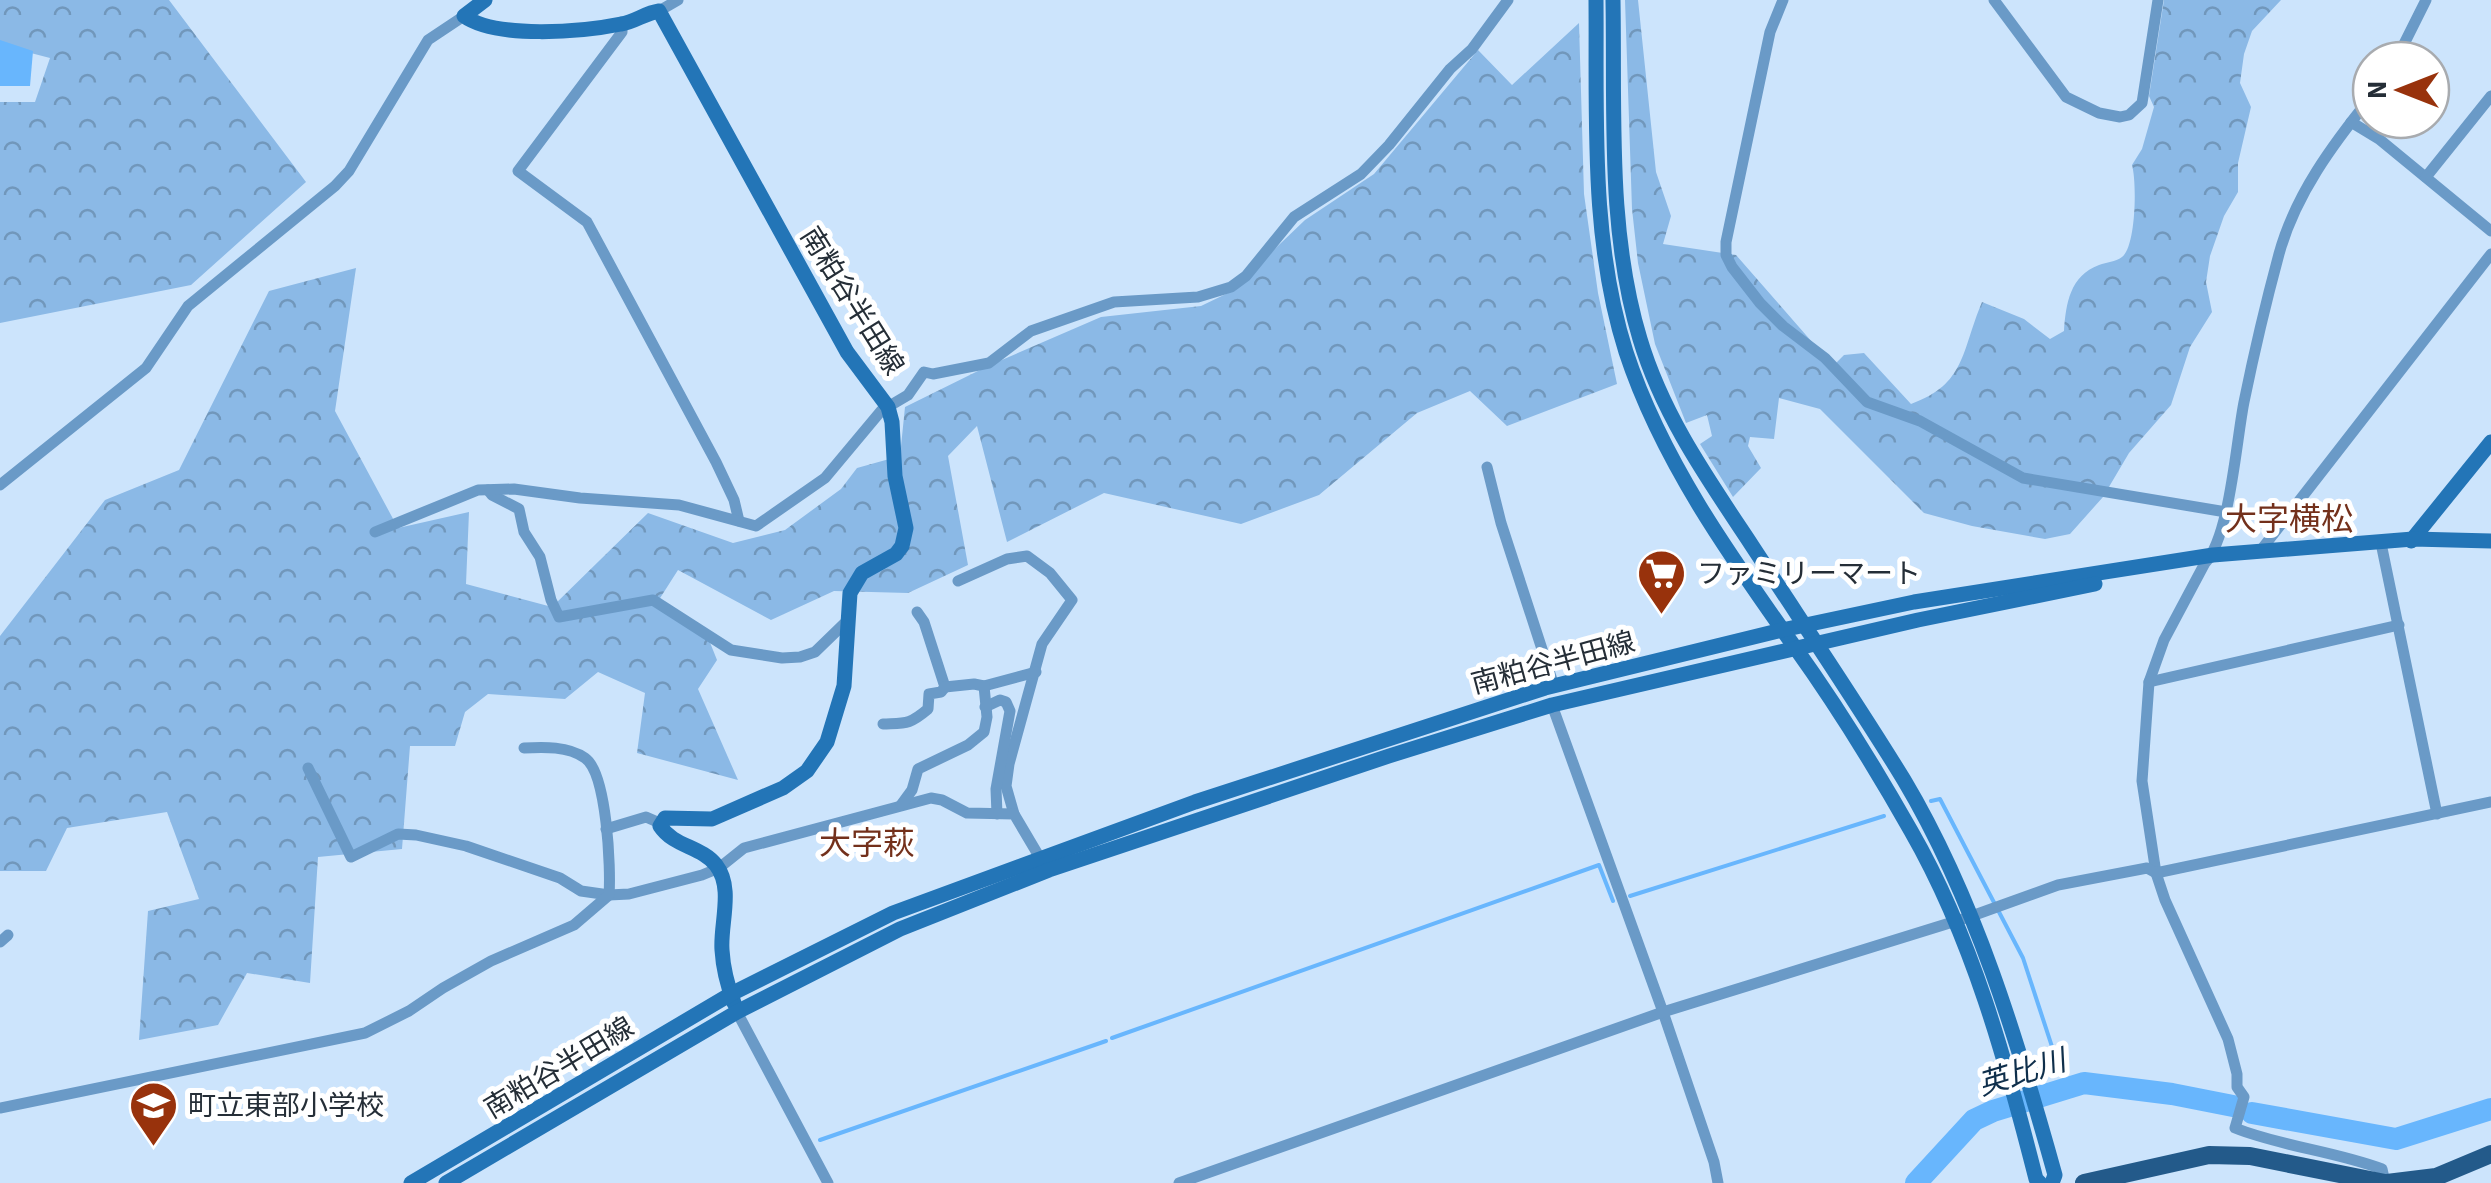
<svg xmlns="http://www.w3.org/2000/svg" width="2491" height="1183" font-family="'Source Sans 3','Noto Sans JP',sans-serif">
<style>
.forest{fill:url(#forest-crowns)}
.water{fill:#68b6fd}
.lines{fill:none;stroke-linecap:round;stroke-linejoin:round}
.stream{stroke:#68b6fd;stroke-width:4}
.river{stroke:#68b6fd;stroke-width:22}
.street{stroke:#6a9ac7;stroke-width:11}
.secondary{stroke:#2375b7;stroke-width:15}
.primary{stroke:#235a8a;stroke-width:18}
.labels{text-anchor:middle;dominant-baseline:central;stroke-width:10;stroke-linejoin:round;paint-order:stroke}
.street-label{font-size:28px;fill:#252e37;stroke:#fff}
.poi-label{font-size:28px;fill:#252e37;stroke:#fff;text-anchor:start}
.water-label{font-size:30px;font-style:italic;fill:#0f2f4b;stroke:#fff}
.quarter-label{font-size:32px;fill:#73301b;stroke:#fff}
</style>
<defs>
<pattern id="forest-crowns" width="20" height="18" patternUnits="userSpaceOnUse" patternTransform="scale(2.5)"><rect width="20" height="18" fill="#8bb9e6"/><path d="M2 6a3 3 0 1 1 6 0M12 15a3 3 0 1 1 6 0" fill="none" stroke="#7197bb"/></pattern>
</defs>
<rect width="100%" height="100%" fill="#cce4fc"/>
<g class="forest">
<polygon points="0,0 169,0 306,182 191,285 0,323 0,102 35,102 50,58 0,45"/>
<path d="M 1625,0 L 1638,0 L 1656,172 L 1671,216 L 1663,244 L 1736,255 L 1833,366 L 1844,355 L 1864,353 L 1911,404 C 1966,384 1961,352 1982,302 L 2024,319 L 2050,339 L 2064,331 C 2066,303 2070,276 2099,265 C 2107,262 2115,262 2122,257 C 2136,246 2137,183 2132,165 L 2142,149 L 2154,107 L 2149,96 L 2164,0 L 2281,0 L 2252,31 L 2244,54 L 2240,83 L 2251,107 L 2238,163 L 2238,192 L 2224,216 L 2210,256 L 2206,282 L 2212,312 L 2190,347 L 2171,405 L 2129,453 L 2103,497 L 2070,534 L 2045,539 L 1972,526 L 1924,513 L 1820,409 L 1779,398 L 1774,439 L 1750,437 L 1748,446 L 1761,468 L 1733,497 L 1700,444 L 1712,436 L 1707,415 L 1686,423 L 1655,344 L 1638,263 L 1632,209 Z"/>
<polygon points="1579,23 1584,194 1598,293 1617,384 1507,426 1470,391 1417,413 1319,495 1241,524 1104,493 1007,542 977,426 948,456 968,565 908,593 834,591 771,620 678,570 655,606 709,640 717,660 698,689 738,780 637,753 645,693 598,672 565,699 488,694 465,712 455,746 410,746 402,849 318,857 310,983 247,973 218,1025 139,1040 148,911 199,899 167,812 67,828 46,871 0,871 0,636 105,500 179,470 269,291 356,268 335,411 398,528 469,512 466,584 552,607 648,513 733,543 785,530 841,489 857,468 900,456 905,407 988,366 1101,317 1201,306 1230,292 1305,220 1374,174 1478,50 1512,85"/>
</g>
<polygon class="water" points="0,40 33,51 30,86 0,86"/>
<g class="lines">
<g class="stream">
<polyline points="1931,801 1940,799 2023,958 2059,1068"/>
<polyline points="1630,896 1884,816"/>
<polyline points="1112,1038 1599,865 1613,901"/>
<polyline points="820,1140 1106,1041"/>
</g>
<g class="river">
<polyline points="2252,1113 2396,1139 2491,1109"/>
<polyline points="1916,1183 1974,1120 1993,1111 2084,1083 2172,1094 2233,1106"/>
</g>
<g class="street">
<polyline points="1783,0 1770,32 1726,242 1726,255 1732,267 1760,303 1783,326 1825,358 1867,402 1920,421 2023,478 2226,512"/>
<polyline points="1994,0 2066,97 2099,113 2120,117 2129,115 2142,103 2158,0"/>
<polyline points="659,11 678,0"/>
<polyline points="622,24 622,32 518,171 587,222 716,462 734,500 739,521"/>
<polyline points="2396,60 2426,0"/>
<path d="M 2371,97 C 2333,144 2295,195 2279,254 C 2266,302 2254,353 2244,402 C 2236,442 2230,536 2205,563 L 2164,640 L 2149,682 L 2142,781 L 2156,873 L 2165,900 L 2228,1039 L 2237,1074 L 2237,1087 L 2244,1097 L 2235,1128 C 2283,1147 2334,1151 2382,1169 L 2385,1183"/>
<polyline points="2351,122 2379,139 2491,231"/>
<polyline points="2426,177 2491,96"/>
<polyline points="1487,467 1501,523 1554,686"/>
<polyline points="0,485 146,368 188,306 335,186 349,171 428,40 464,16"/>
<polyline points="488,490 492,495 519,509 524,532 540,557 551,600 559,617 653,600 731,650 782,658 800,657 815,652 848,620"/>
<polyline points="375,532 478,490 514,489 580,498 679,505 756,526 825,478 881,411 908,395 924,372 933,374 989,363 1031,331 1114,302 1198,297 1231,287 1246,276 1294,217 1361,174 1389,145 1450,69 1472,49 1508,0"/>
<polyline points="2382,548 2437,814"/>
<polyline points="2261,550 2491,254"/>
<polyline points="958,581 1007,559 1027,556 1050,573 1072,600 1042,644 1009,764 1006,786 1014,814"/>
<polyline points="2149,682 2399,625"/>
<polyline points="984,686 1036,672"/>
<polyline points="1552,705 1663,1012 1714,1162 1718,1183"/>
<polyline points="985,707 1000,700 1006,702 1010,711 996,789 997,814"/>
<path d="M 883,724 C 906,723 909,725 928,709 L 929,694 L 941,692 L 945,687 L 924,622 L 917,612"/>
<polyline points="308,768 351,857 398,834 416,835 466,846 560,878 581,891 609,895 629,894 702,875 719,868 744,848 931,798 942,800 967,813 1014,814 1043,863"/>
<polyline points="901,805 912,790 918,769 968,745 984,732 987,717 984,686 974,684 945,687"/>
<polyline points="606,829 646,817 662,824"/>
<polyline points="0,942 8,935"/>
<polyline points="737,1012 828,1183"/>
<path d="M 0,1108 L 365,1033 L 409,1011 L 443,988 L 491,961 L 574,925 L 609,895 C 611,869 607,773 585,758 C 568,746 544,747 524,748"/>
<polyline points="1179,1183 1663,1012 1969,917 2058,885 2147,868 2156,873 2491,802"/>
</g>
<g class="secondary">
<path d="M 485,0 L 464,16 C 496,39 582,32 621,24 C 635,22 645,13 659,11 L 847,352 L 888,407 L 892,422 L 895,476 L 906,528 L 902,546 L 896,554 L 862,573 L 850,593 L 844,686 L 827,742 L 807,771 L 783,788 L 712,819 L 665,818 L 660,826 C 674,847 701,846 716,865 C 734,888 720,924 722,950 C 723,967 728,987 734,1003"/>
<path d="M 1596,0 C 1597,117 1590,239 1626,352 C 1661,459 1730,556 1794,646 C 1835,703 1877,771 1911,831 C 1972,937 2006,1061 2036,1179 L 2040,1183"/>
<path d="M 1613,0 C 1615,112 1607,230 1640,339 C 1662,413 1705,475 1747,538 C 1799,618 1854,698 1904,780 C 1975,899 2018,1042 2055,1175 L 2052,1183"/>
<polyline points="2411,541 2491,442"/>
<polyline points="411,1183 731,994 893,913 1195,802 1545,688 1782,630 1914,602 2213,555 2413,539 2491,541"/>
<polyline points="446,1183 737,1012 900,929 1049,870 1389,756 1552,705 1918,620 2095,584"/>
</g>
<g class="primary">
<polyline points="2084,1183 2209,1155 2250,1156 2385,1183"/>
<polyline points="2387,1183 2436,1177 2491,1154"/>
</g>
</g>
<defs>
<symbol id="supermarket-pin" viewBox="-11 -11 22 30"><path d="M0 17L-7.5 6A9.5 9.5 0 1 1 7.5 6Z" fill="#98320c" stroke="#fff"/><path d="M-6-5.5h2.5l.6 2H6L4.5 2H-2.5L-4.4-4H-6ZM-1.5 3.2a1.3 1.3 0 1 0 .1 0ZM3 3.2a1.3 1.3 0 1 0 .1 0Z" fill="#fff"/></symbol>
<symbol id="school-pin" viewBox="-11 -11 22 30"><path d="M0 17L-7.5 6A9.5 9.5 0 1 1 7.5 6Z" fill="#98320c" stroke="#fff"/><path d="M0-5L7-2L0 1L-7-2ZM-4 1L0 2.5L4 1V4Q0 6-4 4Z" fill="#fff"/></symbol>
</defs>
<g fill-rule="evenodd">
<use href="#supermarket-pin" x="1634" y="546" width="55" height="75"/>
<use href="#school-pin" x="126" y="1078" width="55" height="75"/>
</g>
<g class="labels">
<g class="street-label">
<text transform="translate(852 301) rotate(58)">南粕谷半田線</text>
<text transform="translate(1553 663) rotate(-15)">南粕谷半田線</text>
<text transform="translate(559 1068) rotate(-31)">南粕谷半田線</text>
</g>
<g class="poi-label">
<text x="1697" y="574">ファミリーマート</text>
<text x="188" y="1106">町立東部小学校</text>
</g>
<g class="water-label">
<text transform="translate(2022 1073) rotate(-17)">英比川</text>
</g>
<g class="quarter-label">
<text x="2289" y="520">大字横松</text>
<text x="867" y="844">大字萩</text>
</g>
</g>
<g transform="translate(2401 90) rotate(270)"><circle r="48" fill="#ffffff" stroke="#a8abaf" stroke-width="2.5"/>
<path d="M0-8L18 38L0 25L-18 38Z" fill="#98320c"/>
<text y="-15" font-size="28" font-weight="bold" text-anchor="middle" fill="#252e37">N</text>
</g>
</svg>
